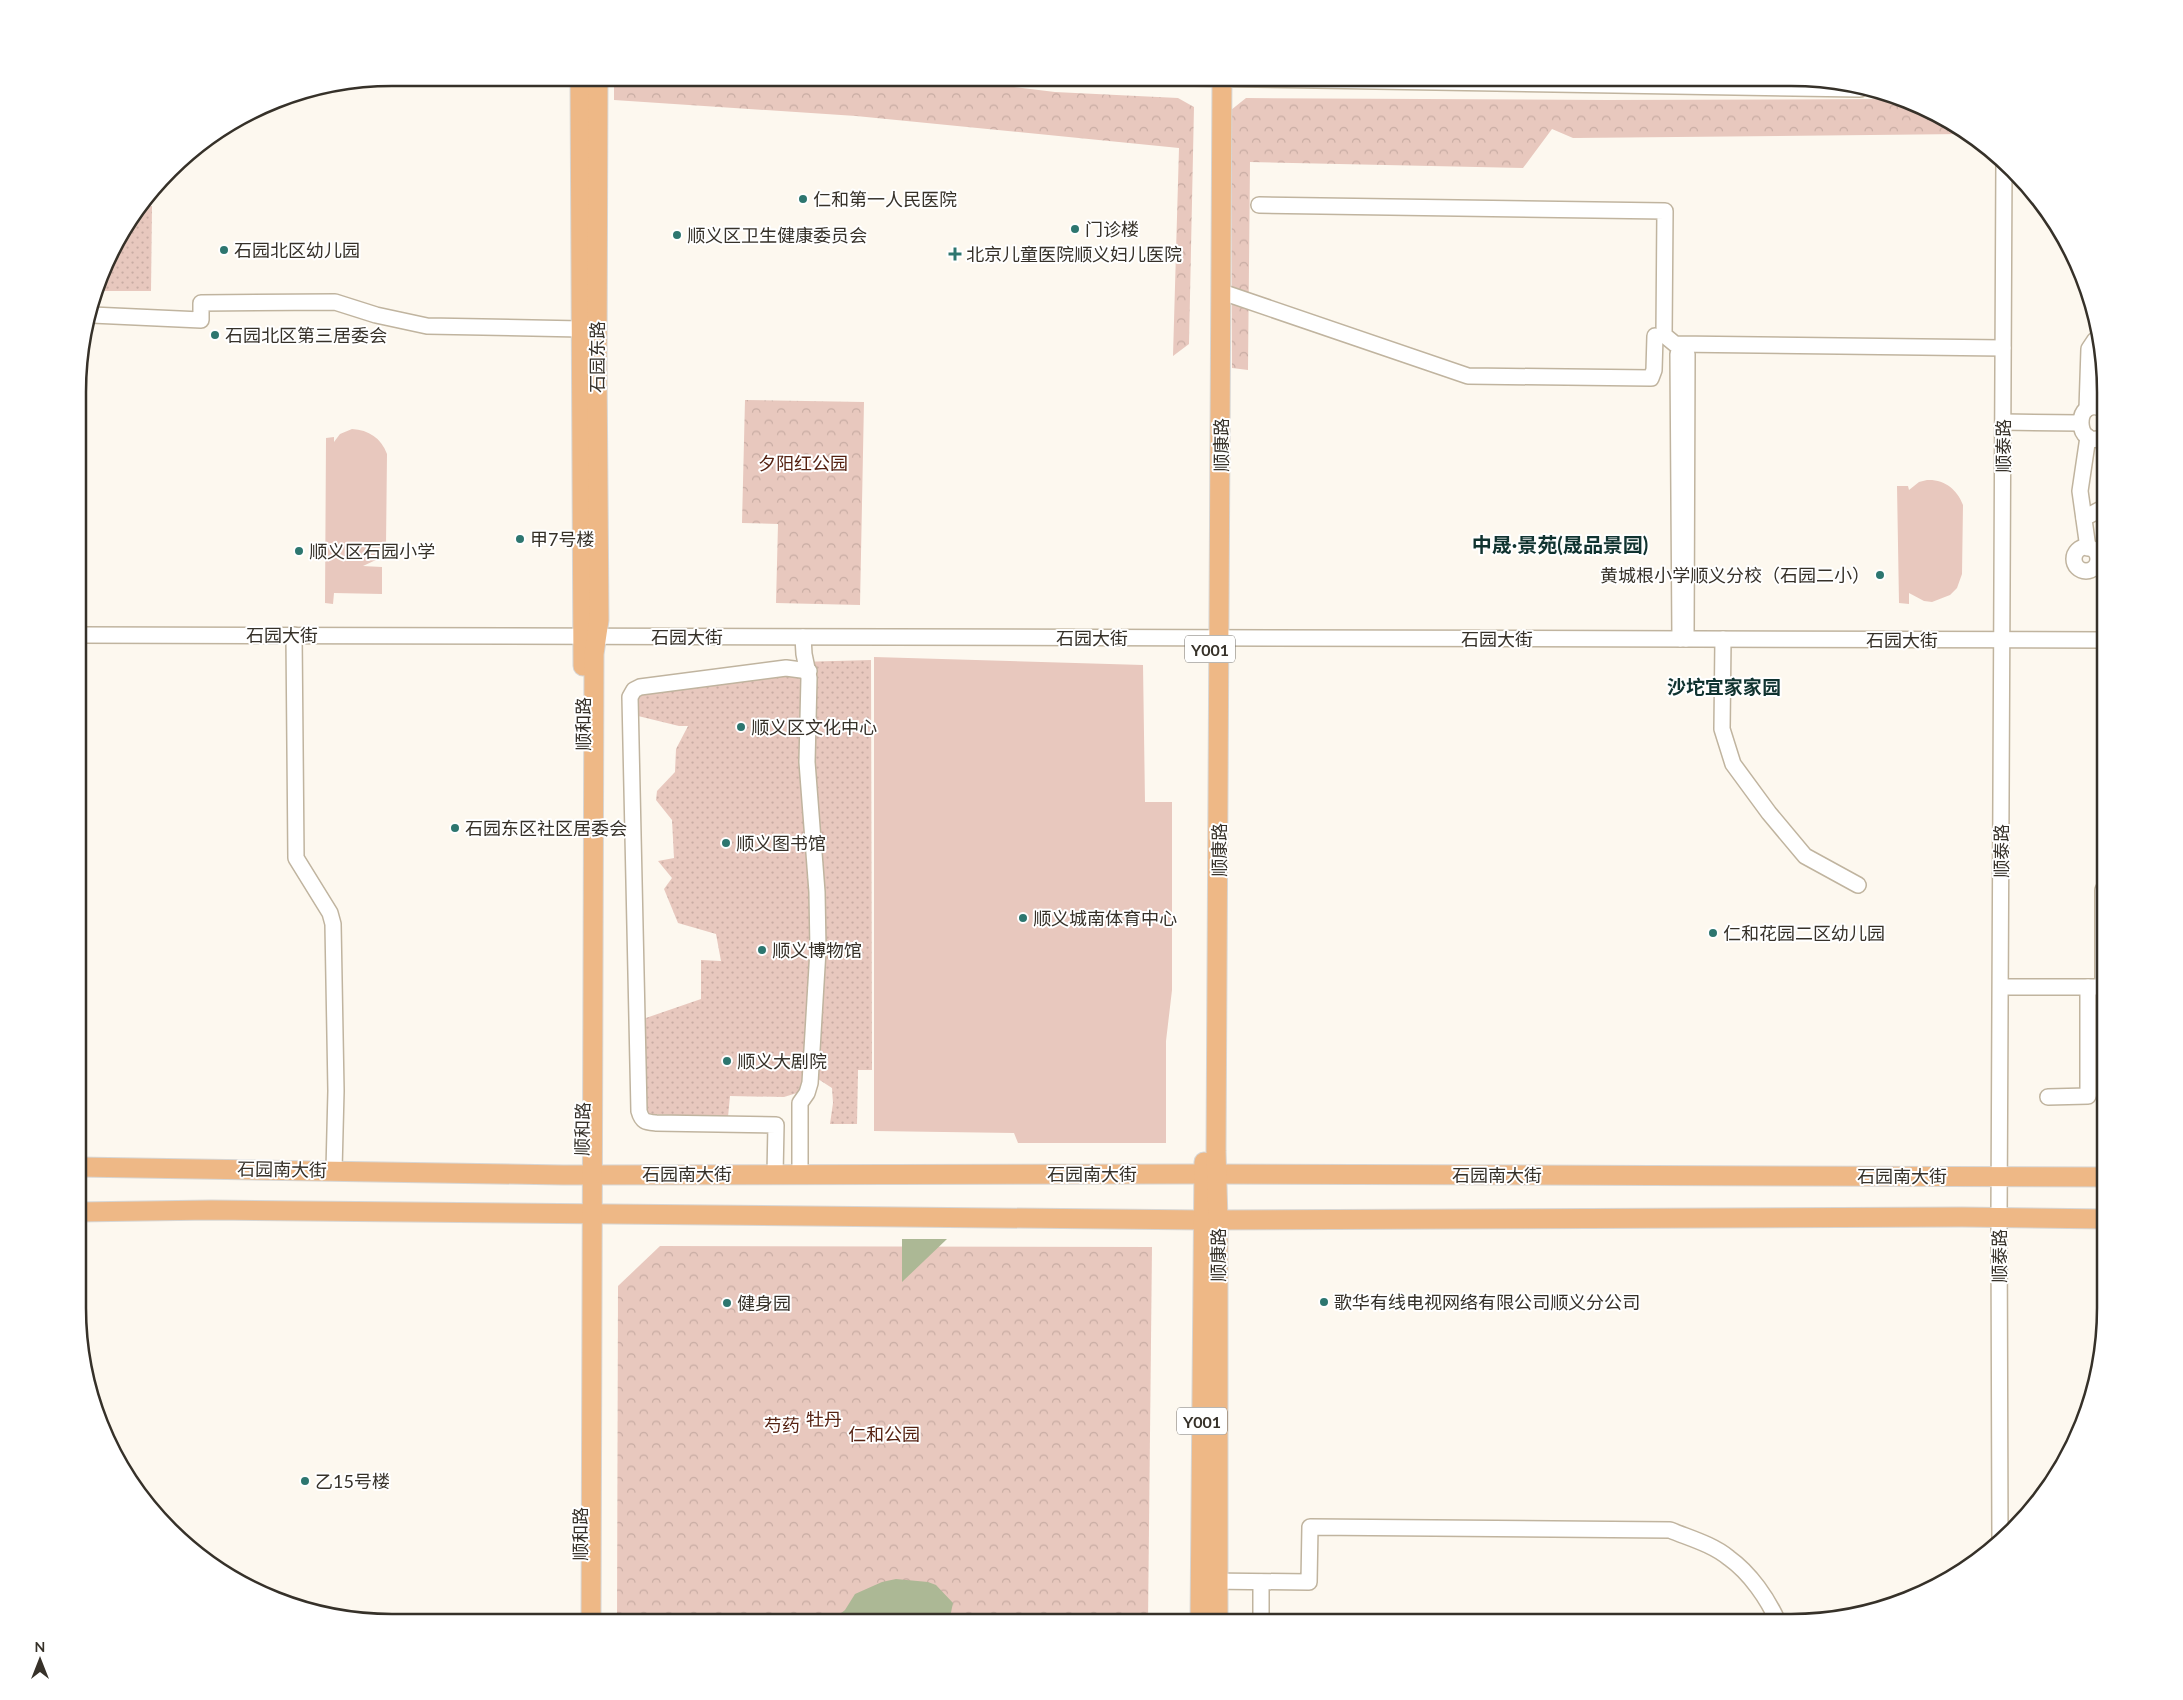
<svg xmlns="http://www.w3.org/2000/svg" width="2183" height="1700" font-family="Lato,'Noto Sans SC',sans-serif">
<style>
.grass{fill:#e8c8be}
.forest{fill:url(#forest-crowns)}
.garden{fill:url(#garden-dots)}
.water{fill:#acb895}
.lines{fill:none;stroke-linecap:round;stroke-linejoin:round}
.minor-casing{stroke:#c0b49f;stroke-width:18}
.major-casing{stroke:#d7d6d4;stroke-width:21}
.minor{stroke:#fff;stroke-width:15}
.major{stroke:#eeb886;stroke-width:19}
.poi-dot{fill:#2d766f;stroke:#fff;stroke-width:2}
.labels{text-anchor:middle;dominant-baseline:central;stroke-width:4;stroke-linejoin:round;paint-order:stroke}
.shield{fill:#fff;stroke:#726f69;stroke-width:1}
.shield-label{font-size:16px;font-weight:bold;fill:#363129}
.poi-label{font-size:18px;fill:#363129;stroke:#fff;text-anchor:start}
.street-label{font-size:18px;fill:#363129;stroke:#fff}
.park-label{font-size:18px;fill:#552212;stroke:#fff}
.neighbourhood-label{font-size:19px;font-weight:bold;fill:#103330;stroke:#fff}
.quarter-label{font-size:20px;font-weight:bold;fill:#103330;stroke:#fff}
.rim{fill:none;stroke:#363129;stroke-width:2.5}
</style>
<defs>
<pattern id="forest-crowns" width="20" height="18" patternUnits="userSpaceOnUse" patternTransform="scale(1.25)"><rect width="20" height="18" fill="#e8c8be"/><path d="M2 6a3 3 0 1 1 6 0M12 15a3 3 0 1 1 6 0" fill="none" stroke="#c8aca3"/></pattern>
<pattern id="garden-dots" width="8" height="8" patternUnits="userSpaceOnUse" patternTransform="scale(1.25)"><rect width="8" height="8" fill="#e8c8be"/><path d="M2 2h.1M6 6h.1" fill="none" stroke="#c8aca3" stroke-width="1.8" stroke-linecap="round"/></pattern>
</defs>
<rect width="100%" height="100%" fill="#fdf8ef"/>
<g class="grass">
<path d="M 352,429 C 369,430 381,438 387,454 L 386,546 L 378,559 L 363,566 L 382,567 L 382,594 L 334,593 L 333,604 L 325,603 L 326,438 L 334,437 L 334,442 L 340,434 Z"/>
<path d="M 1927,480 C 1944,479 1957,489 1963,505 L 1962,574 L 1957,588 L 1950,595 L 1932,602 L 1924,601 L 1909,593 L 1909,604 L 1899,603 L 1897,486 L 1908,486 L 1909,490 L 1919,482 Z"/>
<polygon points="874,657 1143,665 1145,802 1172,802 1172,990 1166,1041 1166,1143 1018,1143 1014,1133 874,1131"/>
</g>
<g class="forest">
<polygon points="614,78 937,78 1055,92 1178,98 1194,107 1189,344 1173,356 1179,148 856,116 614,100"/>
<polygon points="1246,98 1607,100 1902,99 1912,102 1963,134 1573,138 1552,129 1523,168 1250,162 1248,370 1232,368 1231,110"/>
<polygon points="745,400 864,402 860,605 776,603 778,524 742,523"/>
<polygon points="660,1246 1152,1247 1148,1622 617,1622 618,1286"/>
</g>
<g class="garden">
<polygon points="143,206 152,206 151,291 100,291 119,235"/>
<polygon points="871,660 872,1070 858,1070 857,1124 830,1124 833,1103 832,1088 818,1079 805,1083 800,1092 784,1097 730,1096 728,1117 649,1114 645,1109 643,1019 701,999 701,960 721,961 716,934 678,923 664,889 672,878 658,861 674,858 672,820 656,800 657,791 675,772 676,749 688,726 679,726 638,716 638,693 758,663"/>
</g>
<g class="water">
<polygon points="902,1239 947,1239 902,1282"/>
<polygon points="896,1579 928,1582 936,1585 953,1603 949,1622 831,1622 845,1610 855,1594 882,1582"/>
</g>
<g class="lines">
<defs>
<g id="minor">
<polyline points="1194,78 1860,89"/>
<polyline points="1259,205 1665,211 1664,335 1675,344 2003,348"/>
<polyline points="1222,292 1468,376 1651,378 1654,370 1655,336"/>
<polyline points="92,315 201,320 201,303 335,302 376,315 427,326 581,329"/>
<polyline points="2101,408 2102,375"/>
<polyline points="2087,409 2089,349 2095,340"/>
<polyline points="2003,422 2080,423"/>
<path d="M 2105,436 C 2074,454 2072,392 2105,410"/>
<polyline points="2084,518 2105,507"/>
<circle cx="2086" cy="559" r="12"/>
<polyline points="2088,548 2080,491 2088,437"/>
<polyline points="80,635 2105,640"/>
<polyline points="294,635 296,858 330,913 333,924 336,1091 334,1170"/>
<polyline points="1680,639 1678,354 1687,354 1686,639"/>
<polyline points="1723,639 1722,729 1733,764 1769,813 1805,856 1858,885"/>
<polyline points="2001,987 2101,987 2103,984 2103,890 2105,886"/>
<polyline points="2048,1097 2088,1096 2088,987"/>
<path d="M 775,1175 L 776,1125 L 656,1123 C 646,1122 642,1122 639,1111 L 630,697 L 634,690 L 640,687 L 786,668 L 809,671"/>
<polyline points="800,1175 800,1103 807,1093 810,1083 818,950 817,892 807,762 809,678 804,654 803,637"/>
<polyline points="2000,1541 1999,1218 2004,161"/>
<path d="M 1207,1581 L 1309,1582 L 1310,1527 L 1670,1530 C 1689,1538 1712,1544 1729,1558 C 1750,1573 1768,1599 1778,1622"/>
<polyline points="1261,1622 1261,1582"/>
</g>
<g id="major">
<polyline points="580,78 583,666"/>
<polyline points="79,1167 563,1175 1204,1174 2105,1177"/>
<polyline points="78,1212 211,1210 1203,1220 1962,1217 2105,1219"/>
<polyline points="591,1622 594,654 599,620 597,365 598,78"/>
<polyline points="1200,1622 1204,1162"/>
<polyline points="1218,1622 1218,1220 1216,1151 1222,78"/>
</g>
</defs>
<use href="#minor" class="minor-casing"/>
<use href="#major" class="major-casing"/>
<use href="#minor" class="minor"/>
<use href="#major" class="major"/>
</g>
<g class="poi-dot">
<circle cx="803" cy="199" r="5"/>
<circle cx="1075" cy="229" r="5"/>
<circle cx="677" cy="235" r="5"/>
<circle cx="224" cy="250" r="5"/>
<path d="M952.5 246.5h5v5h5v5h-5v5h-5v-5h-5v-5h5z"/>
<circle cx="215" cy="335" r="5"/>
<circle cx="520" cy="539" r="5"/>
<circle cx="299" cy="551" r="5"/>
<circle cx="1880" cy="575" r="5"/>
<circle cx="741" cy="727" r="5"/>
<circle cx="455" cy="828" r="5"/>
<circle cx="726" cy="843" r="5"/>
<circle cx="1023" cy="918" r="5"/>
<circle cx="1713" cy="933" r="5"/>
<circle cx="762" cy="950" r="5"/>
<circle cx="727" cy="1061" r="5"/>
<circle cx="1324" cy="1302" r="5"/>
<circle cx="727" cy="1303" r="5"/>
<circle cx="305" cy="1481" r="5"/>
</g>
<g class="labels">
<g class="shield">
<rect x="1185" y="635.5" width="50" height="27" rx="4"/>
<rect x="1177" y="1407.5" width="50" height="27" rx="4"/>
</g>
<g class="shield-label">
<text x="1210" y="649">Y001</text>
<text x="1202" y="1421">Y001</text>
</g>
<g class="poi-label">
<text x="813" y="199">仁和第一人民医院</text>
<text x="1085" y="229">门诊楼</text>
<text x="687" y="235">顺义区卫生健康委员会</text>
<text x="234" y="250">石园北区幼儿园</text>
<text x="966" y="254">北京儿童医院顺义妇儿医院</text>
<text x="225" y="335">石园北区第三居委会</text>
<text x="530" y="539">甲7号楼</text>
<text x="309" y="551">顺义区石园小学</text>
<text x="1870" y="575" text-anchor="end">黄城根小学顺义分校（石园二小）</text>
<text x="751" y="727">顺义区文化中心</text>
<text x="465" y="828">石园东区社区居委会</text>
<text x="736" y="843">顺义图书馆</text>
<text x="1033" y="918">顺义城南体育中心</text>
<text x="1723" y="933">仁和花园二区幼儿园</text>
<text x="772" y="950">顺义博物馆</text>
<text x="737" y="1061">顺义大剧院</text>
<text x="1334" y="1302">歌华有线电视网络有限公司顺义分公司</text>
<text x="737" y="1303">健身园</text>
<text x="315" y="1481">乙15号楼</text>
</g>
<g class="street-label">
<text transform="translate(597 357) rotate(-90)">石园东路</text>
<text transform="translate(1221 445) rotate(-90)">顺康路</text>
<text transform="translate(2003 446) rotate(-90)">顺泰路</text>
<text x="282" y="635">石园大街</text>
<text x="687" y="637">石园大街</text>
<text x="1092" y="638">石园大街</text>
<text x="1497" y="639">石园大街</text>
<text x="1902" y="640">石园大街</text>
<text transform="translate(583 724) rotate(-90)">顺和路</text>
<text transform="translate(1219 850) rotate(-90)">顺康路</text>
<text transform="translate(2001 851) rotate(-90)">顺泰路</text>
<text transform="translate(582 1129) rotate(-89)">顺和路</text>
<text transform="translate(282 1169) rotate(1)">石园南大街</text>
<text x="687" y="1174">石园南大街</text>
<text x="1092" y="1174">石园南大街</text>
<text x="1497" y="1175">石园南大街</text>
<text x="1902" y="1176">石园南大街</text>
<text transform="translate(1218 1255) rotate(-90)">顺康路</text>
<text transform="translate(1999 1256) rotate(-90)">顺泰路</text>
<text transform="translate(580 1534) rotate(-90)">顺和路</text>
</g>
<g class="park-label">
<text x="803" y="463">夕阳红公园</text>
<text x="824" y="1419">牡丹</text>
<text x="782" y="1425">芍药</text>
<text x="884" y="1434">仁和公园</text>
</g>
<g class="neighbourhood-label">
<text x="1724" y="686">沙坨宜家家园</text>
</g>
<g class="quarter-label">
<text x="1560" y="544">中晟·景苑(晟品景园)</text>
</g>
</g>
<path d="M0 0H2183V1700H0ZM392 86H1791A306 306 0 0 1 2097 392V1308A306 306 0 0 1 1791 1614H392A306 306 0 0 1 86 1308V392A306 306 0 0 1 392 86Z" fill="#fff" fill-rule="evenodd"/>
<path class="rim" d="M392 86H1791A306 306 0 0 1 2097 392V1308A306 306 0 0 1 1791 1614H392A306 306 0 0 1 86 1308V392A306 306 0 0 1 392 86Z"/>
<g transform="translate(40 1660)" stroke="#ffffff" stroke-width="4" paint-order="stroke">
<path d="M0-4L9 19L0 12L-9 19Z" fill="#363129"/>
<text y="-8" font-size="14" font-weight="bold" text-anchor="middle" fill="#363129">N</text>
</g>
</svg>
